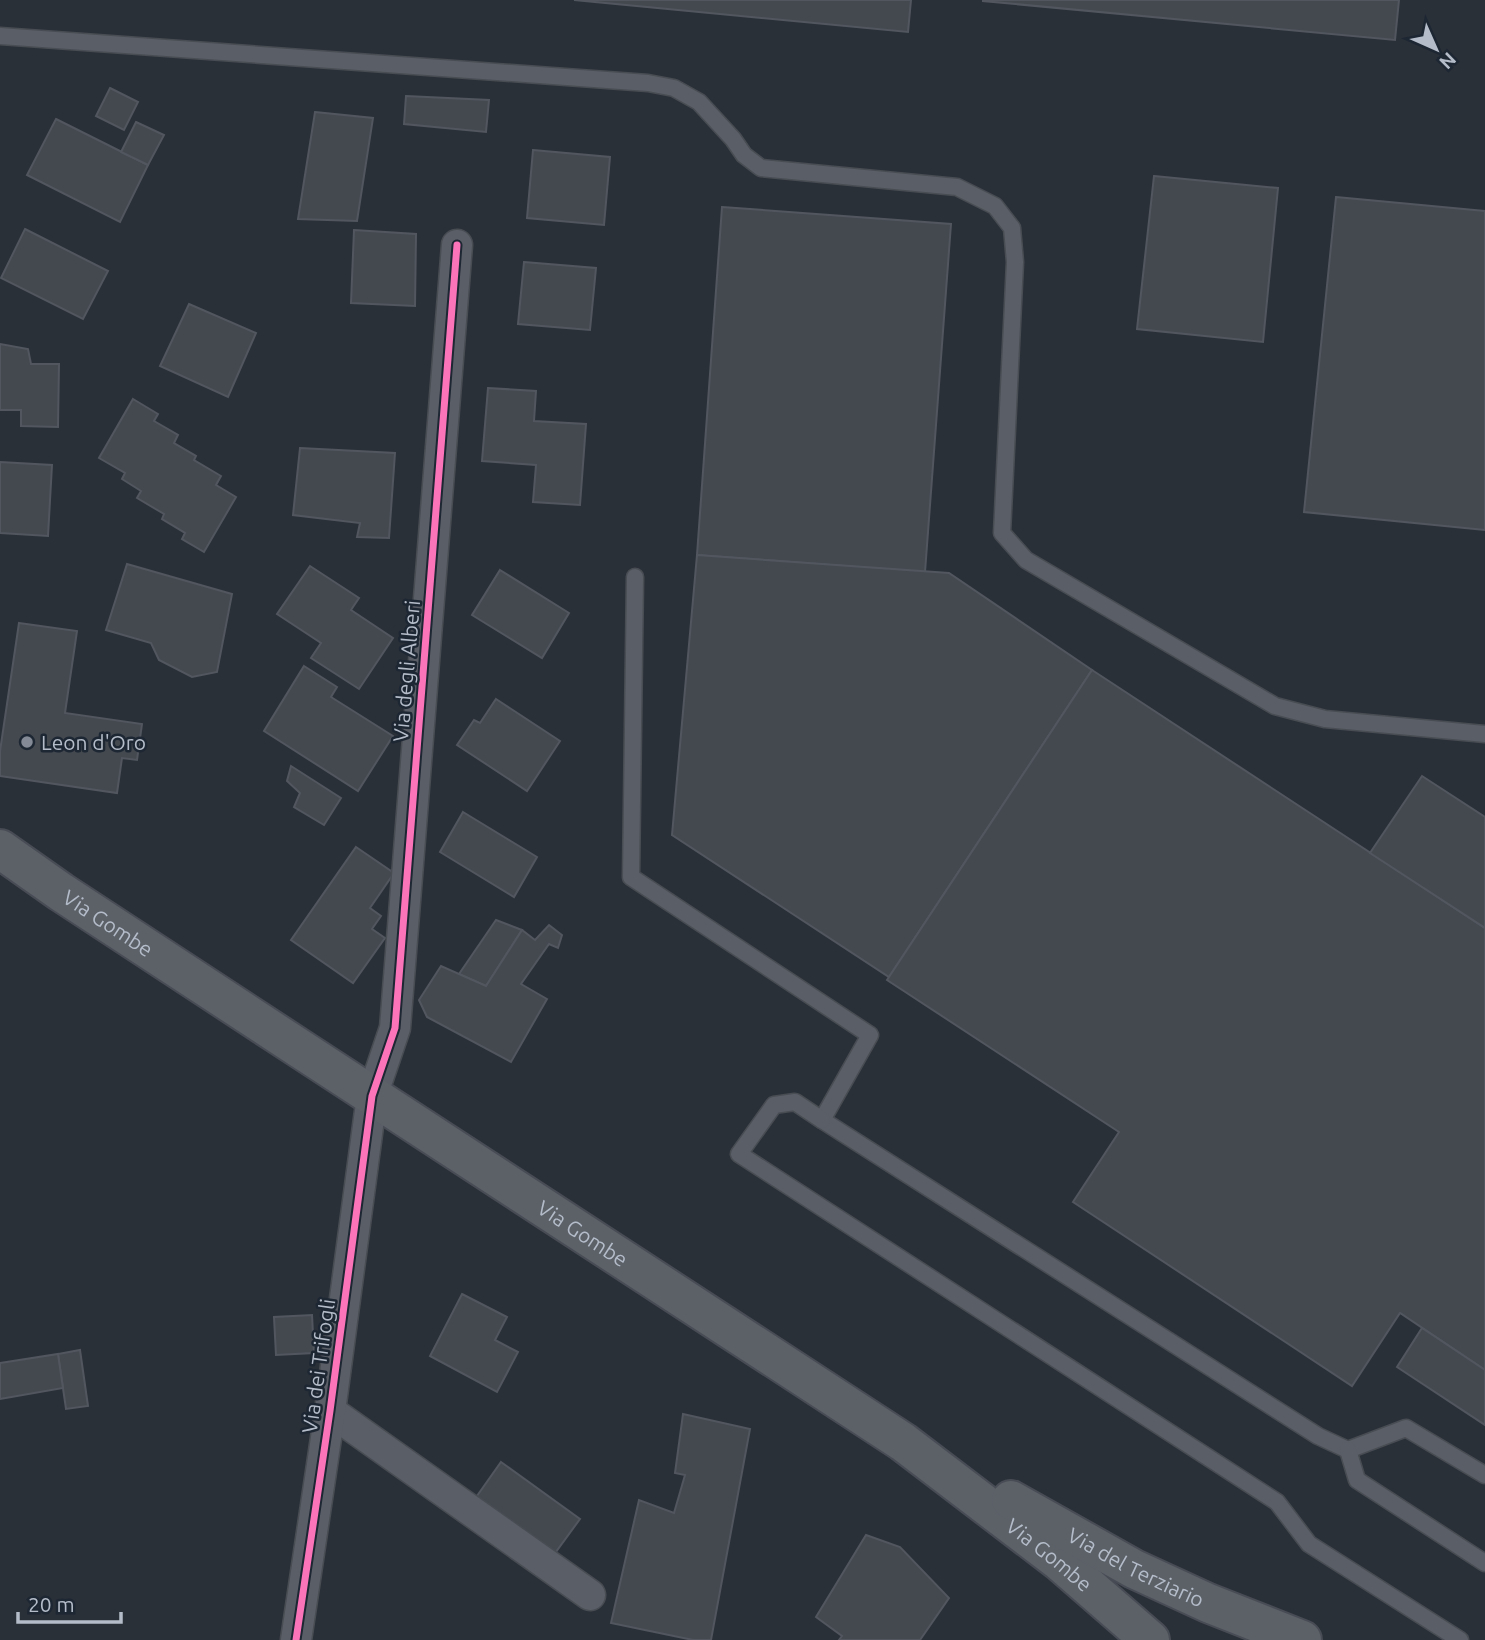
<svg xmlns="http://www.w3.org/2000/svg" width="1485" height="1640" font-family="Ubuntu,sans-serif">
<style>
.building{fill:#444950;stroke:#52575f;stroke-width:2}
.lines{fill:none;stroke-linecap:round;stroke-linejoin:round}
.service-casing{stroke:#484c53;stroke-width:19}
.minor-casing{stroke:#484c53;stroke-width:33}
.primary-casing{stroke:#484c55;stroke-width:42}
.service{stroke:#5a5e66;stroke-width:16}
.minor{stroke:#5a5e66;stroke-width:30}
.primary{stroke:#5c6168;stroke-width:38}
.cycleway-casing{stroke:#1d2633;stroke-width:11}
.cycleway{stroke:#fb73b8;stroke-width:7}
.poi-dot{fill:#848b96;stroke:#1d2633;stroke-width:2.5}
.labels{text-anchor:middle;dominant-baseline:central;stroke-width:5;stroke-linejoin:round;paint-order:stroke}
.street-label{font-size:21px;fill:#b4bcc9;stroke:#1d2633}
.poi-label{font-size:21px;fill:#b4bcc9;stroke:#1d2633;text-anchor:start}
</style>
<rect width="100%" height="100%" fill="#2a3038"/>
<g class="building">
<polygon points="574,0 911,0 908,32"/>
<polygon points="983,0 1399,0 1395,40 983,1"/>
<polygon points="110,88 138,102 124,130 96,116"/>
<polygon points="406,96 489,100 486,132 404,124"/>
<polygon points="315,112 373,118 357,221 298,219"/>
<polygon points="56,119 148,165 120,222 27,175"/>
<polygon points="136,122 164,135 148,165 121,152"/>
<polygon points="533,150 610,157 604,225 527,218"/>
<polygon points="1154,176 1278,188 1263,342 1137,329"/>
<polygon points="1336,197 1485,211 1485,530 1304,512"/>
<polygon points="722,207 951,224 925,572 697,555"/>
<polygon points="25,229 108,271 83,319 1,278"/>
<polygon points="354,230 416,234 415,306 351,303"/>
<polygon points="524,262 596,268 590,330 518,324"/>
<polygon points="189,304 256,333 228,397 160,366"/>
<polygon points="0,344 28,349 31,364 59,364 58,427 21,426 21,410 0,410"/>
<polygon points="488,388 536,391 534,421 586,424 580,505 533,502 536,465 482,461"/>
<polygon points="133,399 158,414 154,421 178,435 174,443 196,456 194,460 221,476 216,485 236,497 204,552 182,539 185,533 162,519 164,514 137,498 141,491 122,479 125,473 99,458"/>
<polygon points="300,448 395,453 389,538 357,537 360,523 293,515"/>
<polygon points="0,462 52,465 48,536 0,533"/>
<polygon points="697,555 949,573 1092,670 889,977 672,835"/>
<polygon points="127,564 232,594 217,672 192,677 159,660 151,643 106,630"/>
<polygon points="310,566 359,598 351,610 393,638 359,689 311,658 321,643 277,614"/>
<polygon points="500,570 569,613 542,658 472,615"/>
<polygon points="19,623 77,631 65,713 142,724 137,760 122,758 117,793 0,776 0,751"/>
<polygon points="304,666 337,687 331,697 393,736 358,791 264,731"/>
<polygon points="1092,670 1485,928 1485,1370 1400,1313 1352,1386 1073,1202 1119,1132 887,980"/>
<polygon points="496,699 560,741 527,791 457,745 474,720 480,723"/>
<polygon points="291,766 341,798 324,825 294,807 300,793 287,781"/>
<polygon points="1422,776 1485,817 1485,928 1370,853"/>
<polygon points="463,812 537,857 514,897 440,852"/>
<polygon points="356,847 394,873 370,908 381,916 372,929 385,938 353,983 291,940"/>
<polygon points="496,920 522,930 486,986 459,974"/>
<polygon points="549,925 562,935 558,948 549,944 521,984 547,999 511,1062 427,1017 419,1000 441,966 486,986 522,930 535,940"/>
<polygon points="462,1294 507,1317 495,1340 518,1352 497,1392 430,1356"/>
<polygon points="312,1315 314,1353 276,1355 274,1317"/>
<polygon points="1422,1328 1485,1370 1485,1425 1397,1367"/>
<polygon points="80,1350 88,1406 66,1409 58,1354"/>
<polygon points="58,1354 63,1388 0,1399 0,1363"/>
<polygon points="683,1414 750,1429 711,1640 693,1640 611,1623 639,1500 674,1513 685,1475 675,1473"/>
<polygon points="501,1462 580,1519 550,1560 472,1503"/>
<polygon points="866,1535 900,1547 949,1598 920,1640 839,1640 842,1636 816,1617"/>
</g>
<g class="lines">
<defs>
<g id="service">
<polyline points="0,36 648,83 674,88 699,102 733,139 744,155 761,168 957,187 995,206 1012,228 1015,262 1002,533 1026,560 1275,706 1325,719 1485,734"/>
<polyline points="635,577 631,877 870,1035 822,1120 1318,1436 1348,1450 1406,1428 1485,1475"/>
<polyline points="822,1120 795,1102 774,1105 739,1154 1277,1502 1309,1544 1460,1640"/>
<polyline points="1348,1450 1357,1480 1485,1563"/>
</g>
<g id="minor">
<polyline points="330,1411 590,1595"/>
<polyline points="296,1640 330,1411 372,1096 395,1028 457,245"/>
</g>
<g id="primary">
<path id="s1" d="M 0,849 L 61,892 L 302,1050 L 903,1442 L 1059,1561 L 1150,1640"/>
<path id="s2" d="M 1011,1500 L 1134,1569 L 1208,1603 L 1302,1640"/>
</g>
</defs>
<use href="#service" class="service-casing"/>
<use href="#minor" class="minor-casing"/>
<use href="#primary" class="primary-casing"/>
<use href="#service" class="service"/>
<use href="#minor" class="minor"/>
<use href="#primary" class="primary"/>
<defs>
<polyline id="cycleway" points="296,1640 330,1411 372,1096 395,1028 457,245"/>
</defs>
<use href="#cycleway" class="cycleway-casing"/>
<use href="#cycleway" class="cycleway"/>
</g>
<circle class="poi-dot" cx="27" cy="742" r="7"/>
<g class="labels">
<g class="street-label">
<text transform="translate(406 671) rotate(-85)">Via degli Alberi</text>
<text stroke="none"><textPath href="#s1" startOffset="131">Via Gombe</textPath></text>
<text stroke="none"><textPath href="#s1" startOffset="698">Via Gombe</textPath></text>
<text transform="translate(318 1366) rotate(-82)">Via dei Trifogli</text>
<text stroke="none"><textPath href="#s1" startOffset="1265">Via Gombe</textPath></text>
<text stroke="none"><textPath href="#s2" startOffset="142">Via del Terziario</textPath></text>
</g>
<g class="poi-label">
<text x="41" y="742">Leon d'Oro</text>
</g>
</g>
<g transform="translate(1436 49) rotate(135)" stroke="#1d2633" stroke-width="5" paint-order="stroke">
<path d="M0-5L12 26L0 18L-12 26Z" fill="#b4bcc9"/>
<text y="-10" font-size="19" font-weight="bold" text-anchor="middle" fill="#b4bcc9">N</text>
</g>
<path d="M18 1612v10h103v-10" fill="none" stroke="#b4bcc9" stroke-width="3.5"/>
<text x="28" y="1612" font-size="21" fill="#b4bcc9" stroke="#1d2633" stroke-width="5" paint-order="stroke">20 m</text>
</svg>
